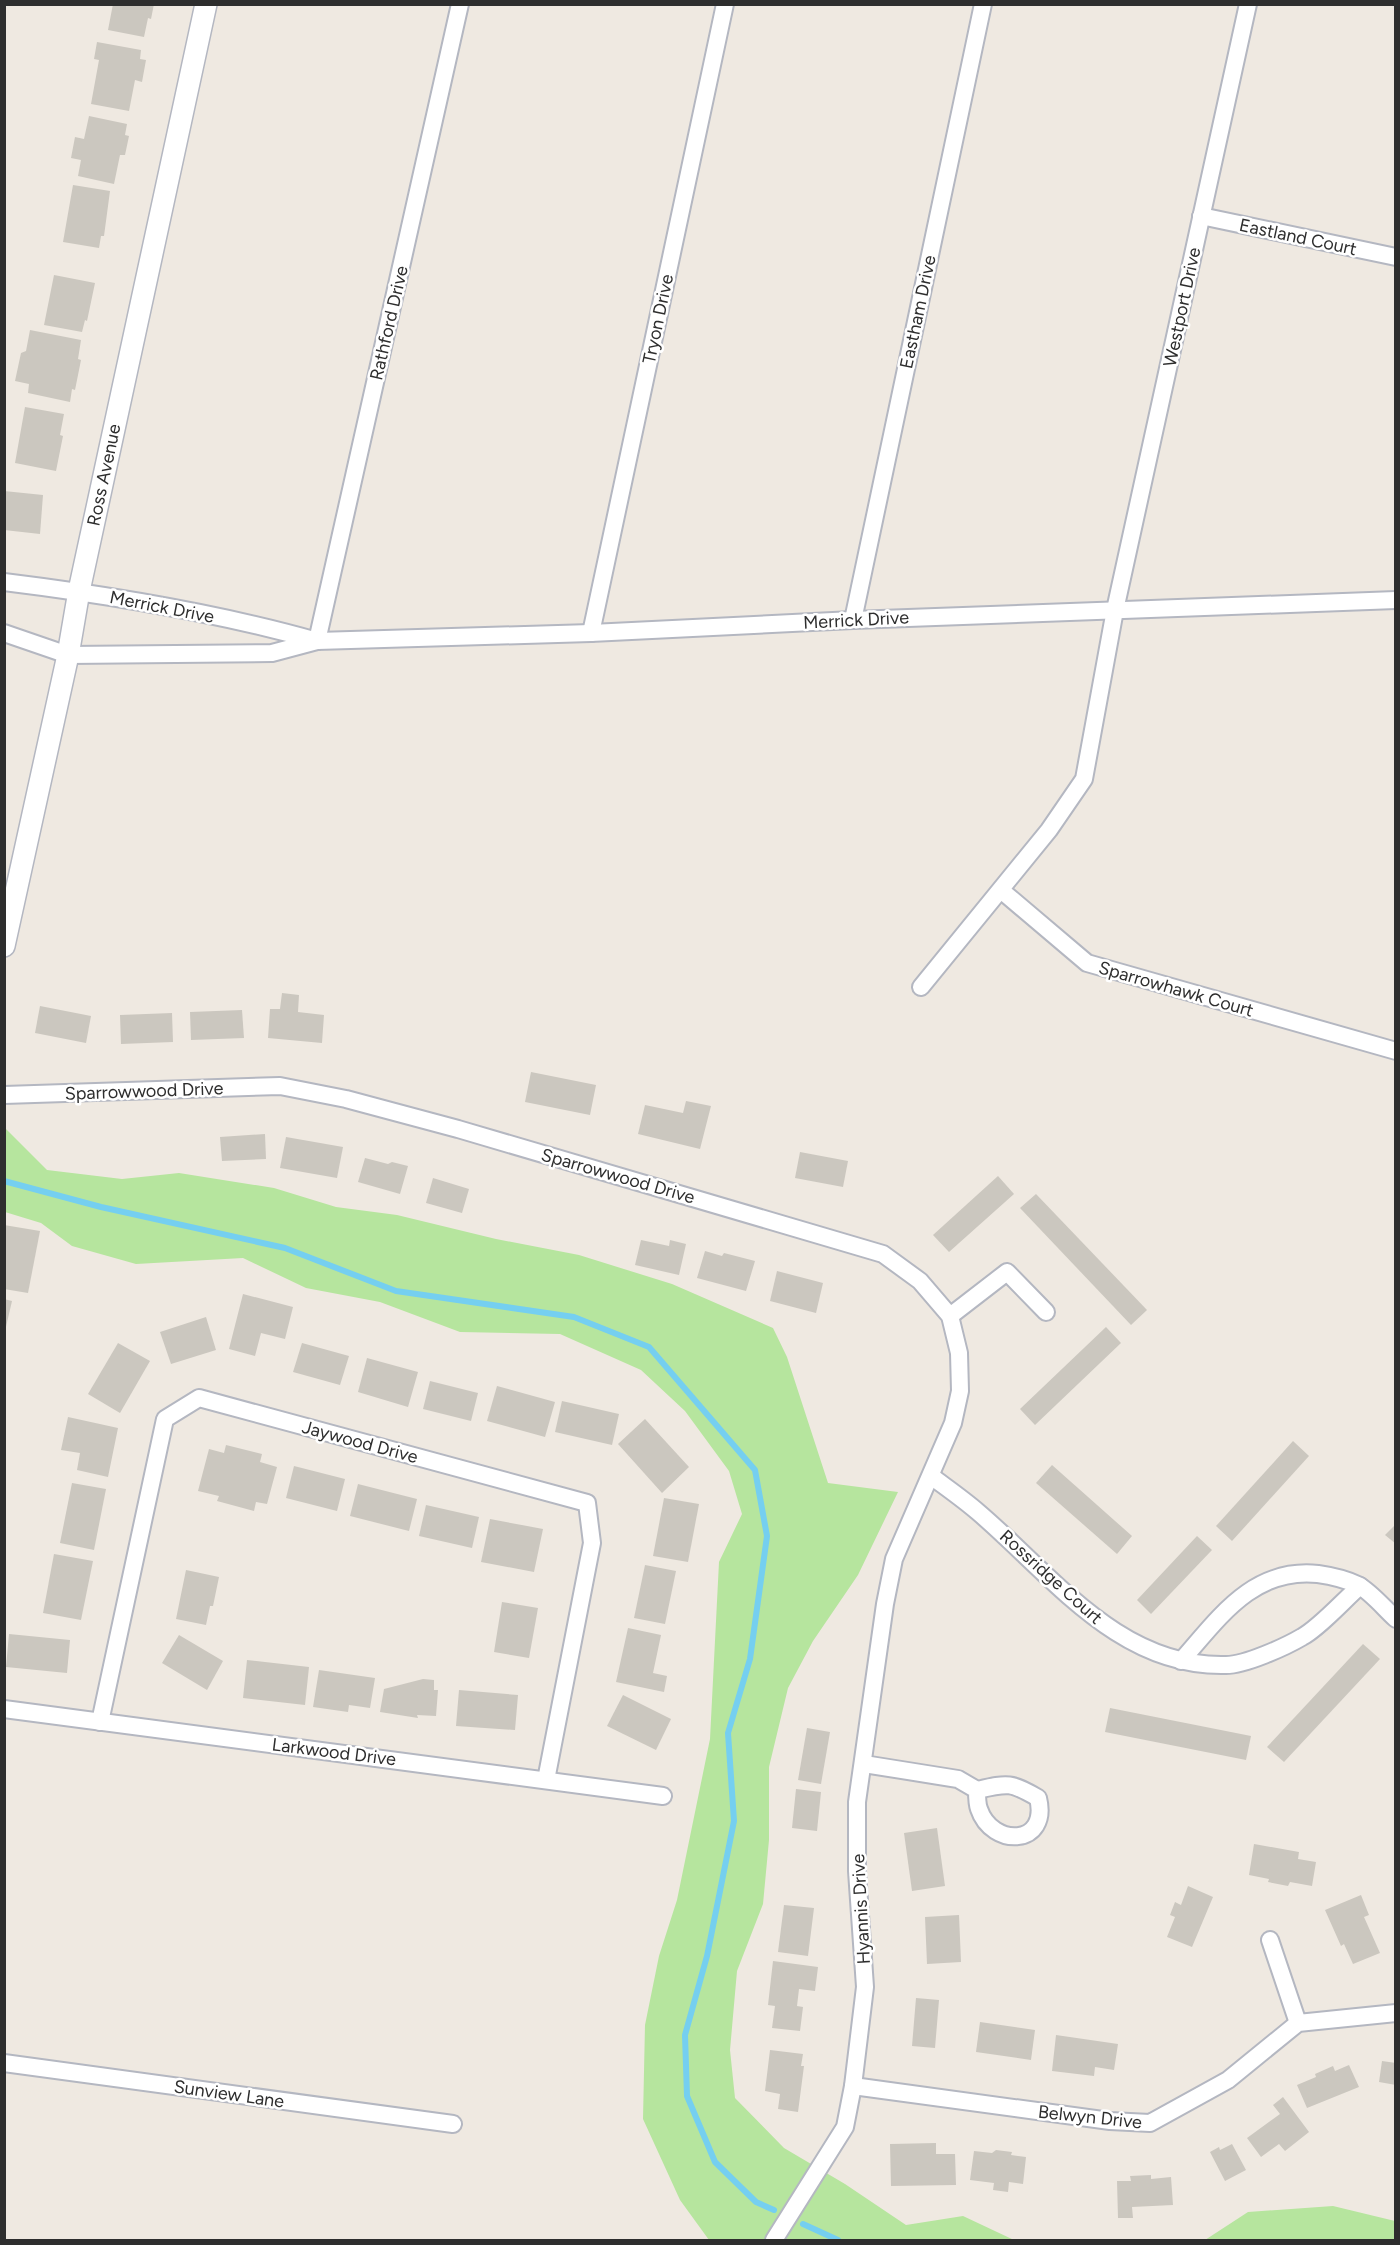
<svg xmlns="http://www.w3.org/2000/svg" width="1400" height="2245" font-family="Figtree,sans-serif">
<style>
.green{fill:#b6e59e}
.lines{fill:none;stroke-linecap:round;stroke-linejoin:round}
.stream{stroke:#75cff0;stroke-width:6}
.building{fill:#cbc7bf}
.minor-casing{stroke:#b4b7c1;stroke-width:20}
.tertiary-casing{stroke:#b4b7c1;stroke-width:24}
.minor{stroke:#fff;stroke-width:16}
.tertiary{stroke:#fff;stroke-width:21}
.labels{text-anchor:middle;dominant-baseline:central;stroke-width:5;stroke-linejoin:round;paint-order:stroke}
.street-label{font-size:18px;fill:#2e2e2e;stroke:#fff}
</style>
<rect width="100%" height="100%" fill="#efe9e1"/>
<g class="green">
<polygon points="4,1127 47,1170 122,1179 179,1173 274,1188 336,1207 397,1215 496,1239 579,1255 672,1284 773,1328 787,1357 828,1483 898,1492 858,1575 813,1641 788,1688 769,1767 769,1840 763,1904 737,1971 730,2050 735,2098 784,2148 845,2184 906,2225 963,2216 1014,2240 709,2240 680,2200 643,2119 645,2025 659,1956 677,1900 710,1739 719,1562 742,1514 729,1471 685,1411 641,1370 560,1334 460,1332 380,1302 306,1288 243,1258 136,1264 72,1246 41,1223 5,1212"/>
<polygon points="1333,2206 1395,2221 1395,2240 1205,2240 1248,2212"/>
</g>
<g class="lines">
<g class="stream">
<polyline points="4,1181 101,1207 285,1248 396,1291 574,1317 649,1347 755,1470 767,1536 750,1659 728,1733 734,1821 707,1956 685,2035 687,2096 715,2162 756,2202 774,2210"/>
<polyline points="803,2224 838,2240"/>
</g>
</g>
<g class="building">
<polygon points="113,4 154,4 151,19 148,18 144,37 108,30"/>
<polygon points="97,42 141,50 140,59 146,60 142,82 135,80 129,111 91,104 99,60 94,59"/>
<polygon points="89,116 127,124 125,135 129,136 125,155 120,155 114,184 78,176 81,160 71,158 75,137 84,139"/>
<polygon points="73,185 110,191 104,236 101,236 99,248 63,242"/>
<polygon points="54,275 95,283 87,321 85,320 82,332 44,325"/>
<polygon points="30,330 81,340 78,359 81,360 75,390 72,389 70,402 28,393 29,384 15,381 21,353 26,351"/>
<polygon points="25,407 64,414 60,435 63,436 56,471 15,463"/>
<polygon points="4,491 43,495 40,534 4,530"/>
<polygon points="282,993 299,995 298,1012 324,1015 322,1043 268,1038 270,1009 280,1009"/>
<polygon points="40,1006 91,1016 86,1043 35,1033"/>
<polygon points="242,1010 244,1038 191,1040 190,1012"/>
<polygon points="172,1013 173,1042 121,1044 120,1015"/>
<polygon points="531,1072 596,1085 590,1115 525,1102"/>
<polygon points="686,1101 711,1106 700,1149 638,1134 645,1105 683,1113"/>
<polygon points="265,1134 266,1159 222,1161 220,1137"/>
<polygon points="286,1137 343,1147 337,1178 280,1168"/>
<polygon points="800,1152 848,1161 843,1187 795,1178"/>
<polygon points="365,1158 388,1164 392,1162 408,1166 400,1194 358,1182"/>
<polygon points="998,1176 1014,1194 949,1252 933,1235"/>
<polygon points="433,1178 469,1189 462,1213 426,1203"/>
<polygon points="1036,1194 1147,1310 1131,1325 1020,1208"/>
<polygon points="4,1225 40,1231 28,1293 4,1289"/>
<polygon points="641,1240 669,1246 670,1240 686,1244 679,1275 635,1265"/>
<polygon points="705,1251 722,1256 724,1253 755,1261 746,1291 697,1278"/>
<polygon points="777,1271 823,1283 816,1313 770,1301"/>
<polygon points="243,1294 293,1307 285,1339 261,1333 255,1356 229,1349"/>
<polygon points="4,1299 12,1301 5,1331 4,1331"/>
<polygon points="206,1317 216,1350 171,1364 160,1332"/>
<polygon points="1106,1327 1121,1343 1035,1425 1020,1409"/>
<polygon points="118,1343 150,1361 120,1413 88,1394"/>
<polygon points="302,1343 349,1356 340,1385 293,1372"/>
<polygon points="367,1358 418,1372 408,1407 358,1392"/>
<polygon points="430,1381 478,1393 471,1421 423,1409"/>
<polygon points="497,1386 555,1402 545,1437 487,1421"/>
<polygon points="562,1401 619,1414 612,1445 555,1432"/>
<polygon points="68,1417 118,1428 108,1477 77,1470 80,1453 61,1450"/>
<polygon points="645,1419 689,1467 662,1493 618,1444"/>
<polygon points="1293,1441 1309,1456 1232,1541 1216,1526"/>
<polygon points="226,1445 262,1454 260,1462 277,1467 267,1504 256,1502 254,1511 217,1501 219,1496 198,1491 209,1449 224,1453"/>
<polygon points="1052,1465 1132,1536 1117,1554 1036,1483"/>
<polygon points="294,1466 345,1479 337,1511 286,1498"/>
<polygon points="72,1483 106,1489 94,1550 60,1543"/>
<polygon points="358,1484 417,1499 409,1531 350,1516"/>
<polygon points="664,1498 699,1504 688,1562 653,1556"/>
<polygon points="426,1505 479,1517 472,1548 419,1536"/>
<polygon points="490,1519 543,1529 534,1572 481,1562"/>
<polygon points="1396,1524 1396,1544 1385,1535"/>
<polygon points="1197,1536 1212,1550 1151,1614 1137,1600"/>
<polygon points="54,1554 93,1561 81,1620 43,1613"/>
<polygon points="645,1565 676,1571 665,1624 634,1618"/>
<polygon points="186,1570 219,1577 213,1606 210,1606 206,1625 176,1619"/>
<polygon points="502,1602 538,1608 529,1658 494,1652"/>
<polygon points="628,1628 661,1635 653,1673 667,1676 664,1692 616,1682"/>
<polygon points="9,1634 70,1640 67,1673 6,1667"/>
<polygon points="179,1635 223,1661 207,1690 162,1663"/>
<polygon points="1363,1644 1380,1659 1284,1762 1267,1747"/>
<polygon points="247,1660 309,1667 305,1705 243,1698"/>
<polygon points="319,1670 375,1678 370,1708 349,1705 348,1712 313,1707"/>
<polygon points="423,1679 434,1680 434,1690 438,1690 436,1716 417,1715 418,1718 380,1712 384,1689"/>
<polygon points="459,1690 518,1695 515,1730 456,1726"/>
<polygon points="623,1695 671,1719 656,1750 607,1726"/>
<polygon points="1110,1708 1251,1736 1246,1760 1105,1732"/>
<polygon points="807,1728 830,1732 821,1784 798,1780"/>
<polygon points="796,1789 821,1792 817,1831 792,1828"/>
<polygon points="937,1828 945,1886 912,1891 904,1833"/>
<polygon points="1254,1844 1299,1852 1298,1859 1316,1862 1312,1886 1290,1882 1288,1886 1268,1882 1269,1879 1249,1875"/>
<polygon points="1188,1886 1213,1897 1192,1947 1167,1937 1175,1917 1170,1915 1175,1902 1181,1905"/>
<polygon points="1361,1895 1369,1915 1364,1917 1380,1953 1353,1964 1344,1944 1341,1946 1325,1910"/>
<polygon points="784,1905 814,1908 808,1956 778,1952"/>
<polygon points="959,1915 961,1962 927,1964 925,1917"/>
<polygon points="773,1961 818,1967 815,1991 799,1989 797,2006 803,2007 800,2031 772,2028 775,2006 768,2005"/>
<polygon points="916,1998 939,2000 935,2048 912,2046"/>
<polygon points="980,2022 1035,2030 1031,2060 976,2052"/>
<polygon points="1056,2035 1118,2044 1114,2070 1095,2067 1094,2076 1052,2071"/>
<polygon points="770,2050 803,2054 801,2066 804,2066 798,2112 778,2109 780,2094 765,2091"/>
<polygon points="1382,2061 1396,2063 1396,2085 1379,2082"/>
<polygon points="1349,2065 1359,2087 1307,2108 1297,2085 1316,2077 1315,2074 1333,2066 1335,2071"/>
<polygon points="1283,2097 1309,2132 1285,2151 1279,2144 1261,2157 1247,2138 1280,2114 1273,2105"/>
<polygon points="936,2143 936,2154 955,2154 956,2185 891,2186 890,2144"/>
<polygon points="1232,2144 1246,2170 1225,2181 1210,2152 1219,2147 1220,2150"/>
<polygon points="996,2150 1012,2152 1011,2155 1026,2157 1023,2184 1009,2182 1008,2192 993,2190 994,2183 970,2180 974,2151 992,2153"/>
<polygon points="1151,2175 1151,2179 1171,2177 1173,2205 1132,2207 1133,2218 1118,2218 1117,2181 1131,2181 1130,2176"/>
</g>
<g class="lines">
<defs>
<g id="minor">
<polyline points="1201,216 1396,257"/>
<path d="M 4,582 C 109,595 215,612 317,641"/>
<polyline points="853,620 983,4"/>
<polyline points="4,633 68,655 272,653 317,641 591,633 853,620 1396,600"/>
<polyline points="591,633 725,4"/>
<polyline points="317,641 460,4"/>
<polyline points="1002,891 1087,963 1396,1051"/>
<polyline points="921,987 1049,830 1084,779 1115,610 1248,4"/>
<polyline points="4,1095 280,1086 346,1099 458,1129 883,1254 920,1281 950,1316 959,1353 960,1391 953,1423 894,1559 885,1604 857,1802 857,1871 865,1987 853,2086 845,2127 774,2240"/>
<polyline points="950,1316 1007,1272 1046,1312"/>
<path d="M 931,1476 C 947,1488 963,1499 978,1512 C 1052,1575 1119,1668 1226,1665 C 1245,1665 1285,1647 1302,1637 C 1319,1628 1344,1600 1360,1586"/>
<path d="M 1181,1661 C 1219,1618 1253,1567 1318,1574 C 1332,1576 1345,1579 1358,1585 C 1371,1592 1384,1608 1396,1619"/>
<polyline points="4,1709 663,1796"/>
<polyline points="100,1722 165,1419 199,1398 587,1503 592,1543 546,1780"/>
<path d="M 864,1764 L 958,1779 L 977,1790 C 977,1796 977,1804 979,1809 C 992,1848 1050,1846 1038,1798 C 1011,1782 1008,1783 977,1790"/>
<polyline points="1270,1940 1298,2023"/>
<polyline points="4,2063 453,2124"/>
<polyline points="853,2086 1110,2121 1150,2123 1228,2080 1298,2023 1396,2013"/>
</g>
<polyline id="tertiary" points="4,946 68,655 79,591 206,4"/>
</defs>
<use href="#minor" class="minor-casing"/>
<use href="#tertiary" class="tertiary-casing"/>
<use href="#minor" class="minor"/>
<use href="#tertiary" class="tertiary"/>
</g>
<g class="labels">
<g class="street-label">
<text transform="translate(1298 237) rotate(12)">Eastland Court</text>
<text transform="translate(1182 307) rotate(-78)">Westport Drive</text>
<text transform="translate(918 312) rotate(-78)">Eastham Drive</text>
<text transform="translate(658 319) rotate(-78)">Tryon Drive</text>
<text transform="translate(389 323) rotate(-77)">Rathford Drive</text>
<text transform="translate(104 475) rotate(-78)">Ross Avenue</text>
<text transform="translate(162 607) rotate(11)">Merrick Drive</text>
<text transform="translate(856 620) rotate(-3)">Merrick Drive</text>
<text transform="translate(1176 989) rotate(16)">Sparrowhawk Court</text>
<text transform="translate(144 1091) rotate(-2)">Sparrowwood Drive</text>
<text transform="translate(618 1176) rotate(16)">Sparrowwood Drive</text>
<text transform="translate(360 1442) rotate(15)">Jaywood Drive</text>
<text transform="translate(1051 1577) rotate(42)">Rossridge Court</text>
<text transform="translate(334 1752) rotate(7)">Larkwood Drive</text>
<text transform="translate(861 1909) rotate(-93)">Hyannis Drive</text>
<text transform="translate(229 2094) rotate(8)">Sunview Lane</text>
<text transform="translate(1090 2117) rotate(6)">Belwyn Drive</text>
</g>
</g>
<rect width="1400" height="2245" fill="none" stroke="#2e2e2e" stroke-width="12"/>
</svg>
